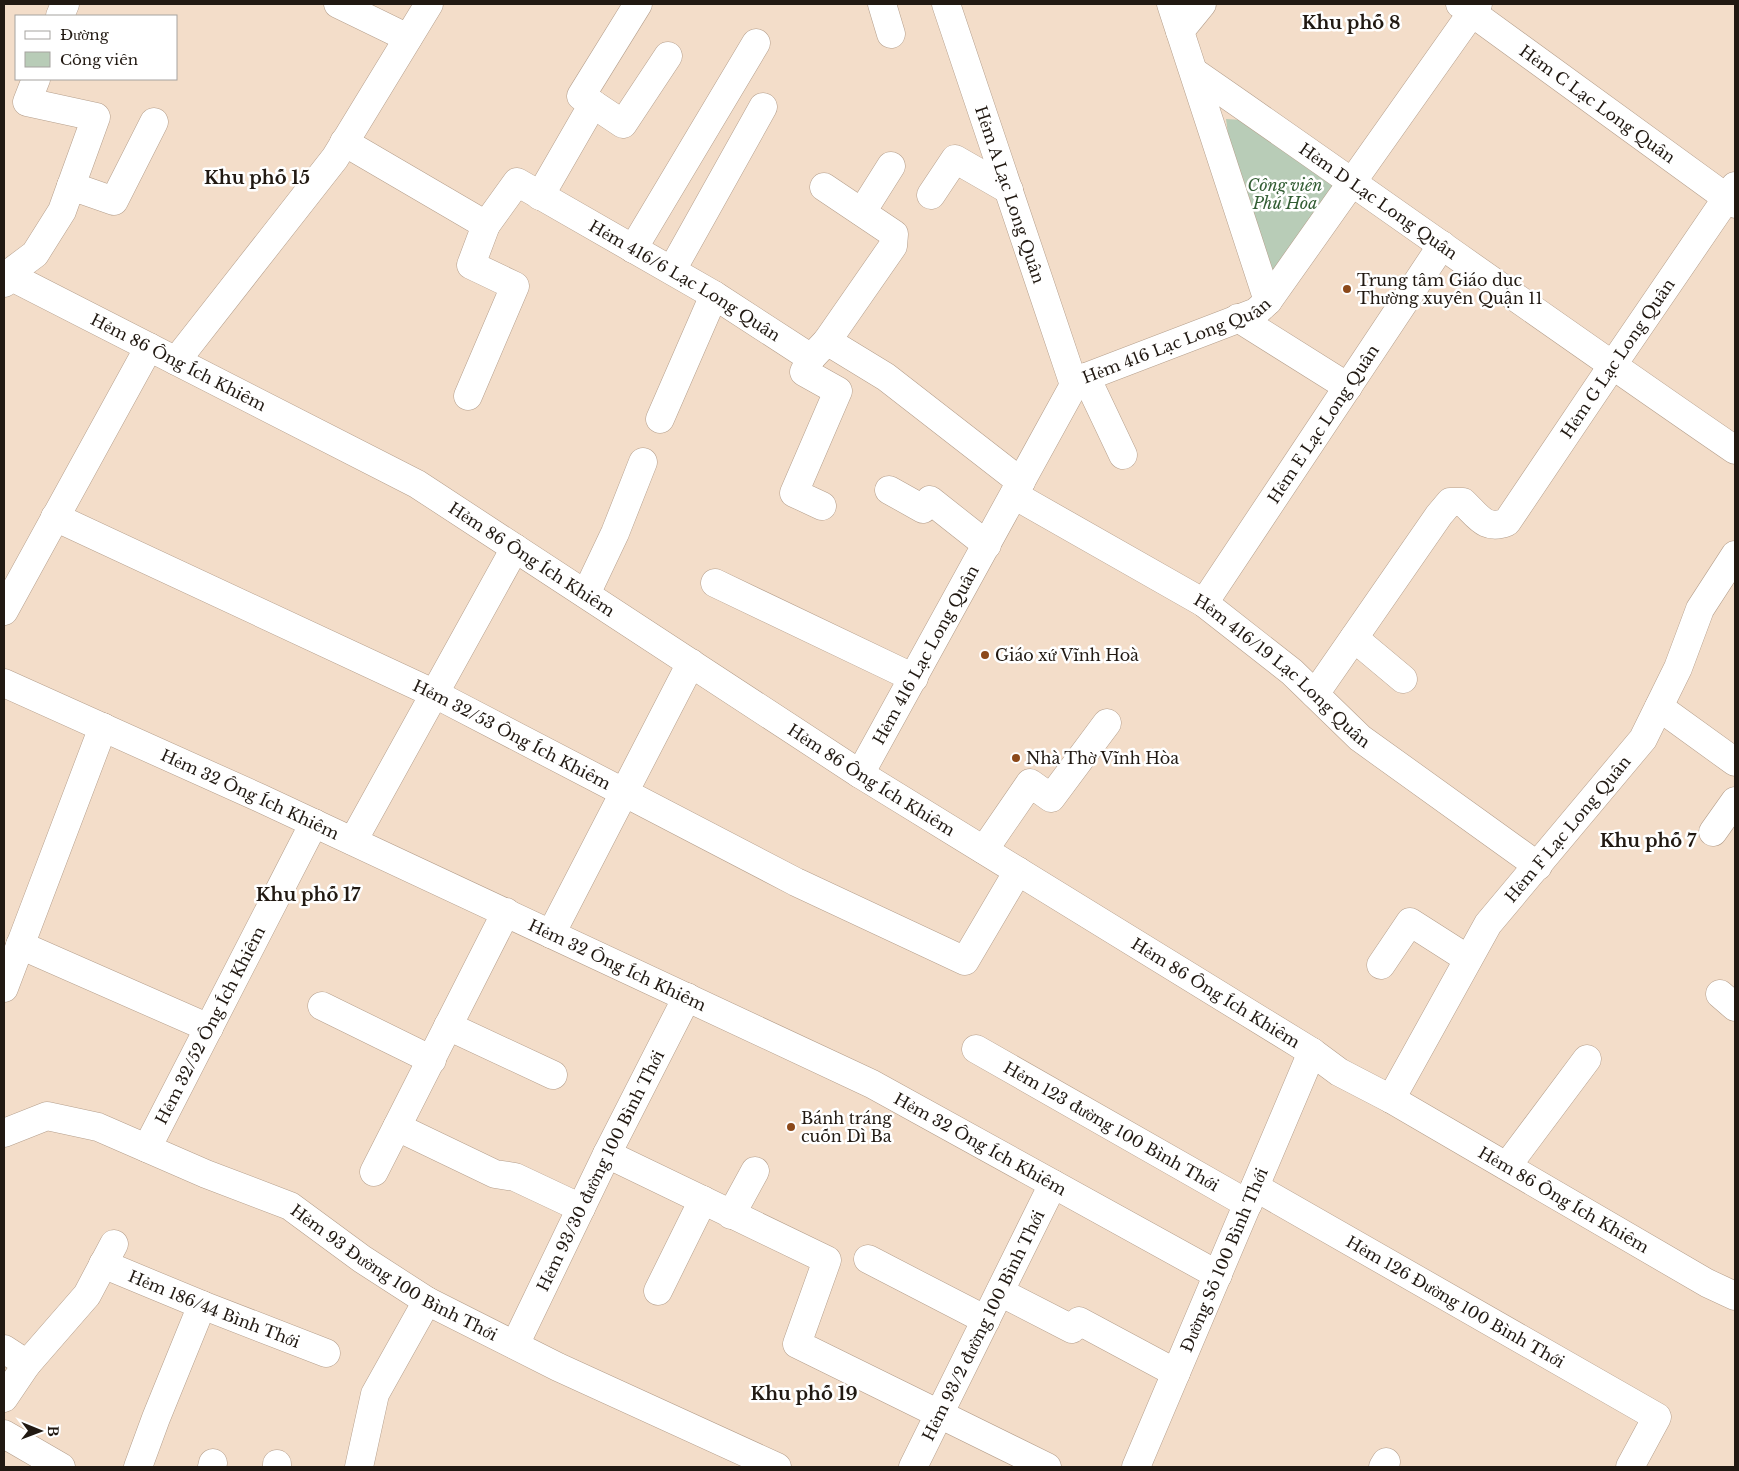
<svg xmlns="http://www.w3.org/2000/svg" width="1739" height="1471" font-family="'Libre Baskerville',serif">
<style>
.green{fill:#b8ccb7}
.lines{fill:none;stroke-linecap:round;stroke-linejoin:round}
.minor-casing{stroke:#b59f8c;stroke-width:29}
.minor{stroke:#fff;stroke-width:28}
.poi-dot{fill:#8c491a;stroke:#fff;stroke-width:2}
.labels{text-anchor:middle;dominant-baseline:central;stroke-width:5;stroke-linejoin:round;paint-order:stroke}
.street-label{font-size:16px;fill:#211912;stroke:#fff}
.park-label{font-size:16px;font-style:italic;fill:#325d33;stroke:#fff}
.poi-label{font-size:16px;fill:#211912;stroke:#fff;text-anchor:start}
.neighbourhood-label{font-size:18px;font-weight:bold;fill:#211912;stroke:#fff}
</style>
<rect width="100%" height="100%" fill="#f3ddc9"/>
<polygon class="green" points="1226,119 1242,120 1337,186 1274,277 1230,149"/>
<g class="lines">
<defs>
<g id="minor">
<polyline points="338,4 408,38"/>
<polyline points="638,4 581,96 623,124 668,56"/>
<polyline points="882,4 891,34"/>
<path id="s1" d="M 946,4 L 1074,385"/>
<polyline points="1171,4 1268,301"/>
<path id="s2" d="M 1460,4 L 1735,204"/>
<polyline points="60,16 65,4"/>
<polyline points="1180,31 1202,4"/>
<path id="s3" d="M 1194,72 C 1375,197 1554,326 1735,450"/>
<polyline points="36,79 27,102 96,117 71,186"/>
<path id="s4" d="M 344,142 L 486,225 L 517,182 L 714,295 L 811,358 L 827,341 L 886,377 L 1021,482"/>
<polyline points="824,187 894,234 893,246 827,341"/>
<polyline points="931,195 955,159 1009,190"/>
<polyline points="540,196 593,104"/>
<polyline points="862,212 891,166"/>
<polyline points="633,249 756,43"/>
<polyline points="672,270 763,107"/>
<path id="s5" d="M 4,273 L 417,484 L 860,774 L 1312,1052 L 1339,1072 L 1391,1099 L 1707,1283 L 1735,1296"/>
<polyline points="4,283 7,275 35,254 62,211 71,186 114,201 154,122"/>
<polyline points="1238,318 1348,387"/>
<polyline points="811,358 804,372 838,391 794,493 822,506"/>
<polyline points="176,361 335,158 429,4"/>
<polyline points="1086,377 1123,455"/>
<polyline points="468,396 515,286 471,265 486,225"/>
<polyline points="660,419 714,295"/>
<polyline points="889,490 923,509 930,500 987,545"/>
<path id="s6" d="M 1014,495 L 1204,603 L 1292,672 L 1360,738 L 1538,866"/>
<path id="s7" d="M 55,517 L 435,694 L 796,882 L 965,961 L 1018,871"/>
<polyline points="715,583 914,678"/>
<polyline points="586,594 615,533 643,462"/>
<path id="s8" d="M 1204,603 L 1442,245"/>
<polyline points="4,611 149,347"/>
<polyline points="1354,638 1403,679"/>
<path id="s9" d="M 4,683 L 260,798 L 872,1084 L 1218,1275"/>
<path id="s10" d="M 1315,694 L 1439,515 L 1450,502 L 1463,502 C 1478,516 1485,531 1507,522 L 1612,366 L 1735,186"/>
<polyline points="1659,707 1735,762"/>
<path id="s11" d="M 860,774 L 1074,385 L 1086,377 L 1256,312 L 1268,301 L 1478,4"/>
<polyline points="1713,832 1735,801"/>
<polyline points="353,841 515,548"/>
<polyline points="984,850 1030,783 1051,798 1107,723"/>
<polyline points="551,934 691,663"/>
<polyline points="20,945 209,1028"/>
<polyline points="1381,965 1410,922 1468,959"/>
<polyline points="4,988 103,727"/>
<polyline points="1720,994 1735,1007"/>
<polyline points="322,1006 432,1060"/>
<polyline points="448,1026 553,1075"/>
<path id="s12" d="M 976,1049 L 1248,1204"/>
<path id="s13" d="M 1391,1099 L 1488,924 L 1643,739 L 1678,668 L 1700,609 L 1735,555"/>
<polyline points="397,1127 495,1174 515,1177 581,1208"/>
<path id="s14" d="M 4,1133 L 47,1116 L 98,1127 L 206,1174 L 290,1206 L 362,1259 L 427,1301 L 558,1367 L 777,1467"/>
<path id="s15" d="M 147,1148 L 314,823"/>
<polyline points="607,1154 827,1260 797,1344 1047,1467"/>
<polyline points="1507,1166 1587,1059"/>
<polyline points="374,1172 506,912"/>
<path id="s16" d="M 1255,1187 L 1657,1417 L 1630,1467"/>
<polyline points="731,1215 755,1171"/>
<polyline points="868,1259 986,1320"/>
<path id="s17" d="M 103,1264 L 202,1305 L 326,1353"/>
<polyline points="658,1291 703,1200"/>
<polyline points="1000,1292 1072,1329 1079,1321 1176,1373"/>
<path id="s18" d="M 515,1345 L 607,1154 L 687,997"/>
<polyline points="4,1349 27,1364"/>
<polyline points="4,1398 27,1364 87,1295 114,1244"/>
<polyline points="4,1434 61,1467"/>
<polyline points="138,1467 156,1418 202,1305"/>
<polyline points="212,1467 213,1463"/>
<polyline points="277,1467 277,1464"/>
<polyline points="359,1467 375,1394 427,1301"/>
<path id="s19" d="M 913,1467 L 1053,1184"/>
<path id="s20" d="M 1136,1467 L 1312,1052"/>
<polyline points="1383,1467 1386,1462"/>
</g>
</defs>
<use href="#minor" class="minor-casing"/>
<use href="#minor" class="minor"/>
</g>
<g class="poi-dot">
<circle cx="1347" cy="289" r="5"/>
<circle cx="985" cy="655" r="5"/>
<circle cx="1016" cy="758" r="5"/>
<circle cx="791" cy="1127" r="5"/>
</g>
<g class="labels">
<g class="street-label">
<text stroke="none"><textPath href="#s2" startOffset="170">Hẻm C Lạc Long Quân</textPath></text>
<text stroke="none"><textPath href="#s1" startOffset="201">Hẻm A Lạc Long Quân</textPath></text>
<text stroke="none"><textPath href="#s3" startOffset="225">Hẻm D Lạc Long Quân</textPath></text>
<text stroke="none"><textPath href="#s4" startOffset="412">Hẻm 416/6 Lạc Long Quân</textPath></text>
<text stroke="none"><textPath href="#s11" startOffset="556">Hẻm 416 Lạc Long Quân</textPath></text>
<text stroke="none"><textPath href="#s10" startOffset="498">Hẻm G Lạc Long Quân</textPath></text>
<text stroke="none"><textPath href="#s5" startOffset="196">Hẻm 86 Ông Ích Khiêm</textPath></text>
<text stroke="none"><textPath href="#s8" startOffset="215">Hẻm E Lạc Long Quân</textPath></text>
<text stroke="none"><textPath href="#s5" startOffset="601">Hẻm 86 Ông Ích Khiêm</textPath></text>
<text stroke="none"><textPath href="#s11" startOffset="136">Hẻm 416 Lạc Long Quân</textPath></text>
<text stroke="none"><textPath href="#s6" startOffset="322">Hẻm 416/19 Lạc Long Quân</textPath></text>
<text stroke="none"><textPath href="#s7" startOffset="506">Hẻm 32/53 Ông Ích Khiêm</textPath></text>
<text stroke="none"><textPath href="#s5" startOffset="1006">Hẻm 86 Ông Ích Khiêm</textPath></text>
<text stroke="none"><textPath href="#s9" startOffset="270">Hẻm 32 Ông Ích Khiêm</textPath></text>
<text stroke="none"><textPath href="#s13" startOffset="324">Hẻm F Lạc Long Quân</textPath></text>
<text stroke="none"><textPath href="#s9" startOffset="675">Hẻm 32 Ông Ích Khiêm</textPath></text>
<text stroke="none"><textPath href="#s5" startOffset="1411">Hẻm 86 Ông Ích Khiêm</textPath></text>
<text stroke="none"><textPath href="#s15" startOffset="138">Hẻm 32/52 Ông Ích Khiêm</textPath></text>
<text stroke="none"><textPath href="#s12" startOffset="156">Hẻm 123 đường 100 Bình Thới</textPath></text>
<text stroke="none"><textPath href="#s9" startOffset="1080">Hẻm 32 Ông Ích Khiêm</textPath></text>
<text stroke="none"><textPath href="#s18" startOffset="194">Hẻm 93/30 đường 100 Bình Thới</textPath></text>
<text stroke="none"><textPath href="#s5" startOffset="1816">Hẻm 86 Ông Ích Khiêm</textPath></text>
<text stroke="none"><textPath href="#s20" startOffset="225">Đường Số 100 Bình Thới</textPath></text>
<text stroke="none"><textPath href="#s14" startOffset="430">Hẻm 93 Đường 100 Bình Thới</textPath></text>
<text stroke="none"><textPath href="#s16" startOffset="231">Hẻm 126 Đường 100 Bình Thới</textPath></text>
<text stroke="none"><textPath href="#s17" startOffset="120">Hẻm 186/44 Bình Thới</textPath></text>
<text stroke="none"><textPath href="#s19" startOffset="158">Hẻm 93/2 đường 100 Bình Thới</textPath></text>
</g>
<g class="park-label">
<text x="1285" y="185">Công viên<tspan x="1285" dy="18">Phú Hòa</tspan></text>
</g>
<g class="poi-label">
<text x="1357" y="280">Trung tâm Giáo dục<tspan x="1357" dy="18">Thường xuyên Quận 11</tspan></text>
<text x="995" y="655">Giáo xứ Vĩnh Hoà</text>
<text x="1026" y="758">Nhà Thờ Vĩnh Hòa</text>
<text x="801" y="1118">Bánh tráng<tspan x="801" dy="18">cuốn Dì Ba</tspan></text>
</g>
<g class="neighbourhood-label">
<text x="1351" y="23">Khu phố 8</text>
<text x="257" y="178">Khu phố 15</text>
<text x="1648" y="841">Khu phố 7</text>
<text x="308" y="895">Khu phố 17</text>
<text x="804" y="1394">Khu phố 19</text>
</g>
</g>
<rect width="1739" height="1471" fill="none" stroke="#211912" stroke-width="10"/>
<rect x="15" y="15" width="162" height="65" fill="#ffffff" stroke="#a6a3a0"/>
<rect x="25" y="31" width="25" height="8" fill="#ffffff" stroke="#a6a3a0"/>
<text x="60" y="40" font-size="15" fill="#211912">Đường</text>
<rect x="25" y="52" width="25" height="15" fill="#b8ccb7" stroke="#a6a3a0"/>
<text x="60" y="65" font-size="15" fill="#211912">Công viên</text>
<g transform="translate(40 1431) rotate(91)" stroke="#ffffff" stroke-width="4" paint-order="stroke">
<path d="M0-4L9 19L0 12L-9 19Z" fill="#211912"/>
<text y="-8" font-size="14" font-weight="bold" text-anchor="middle" fill="#211912">B</text>
</g>
</svg>
